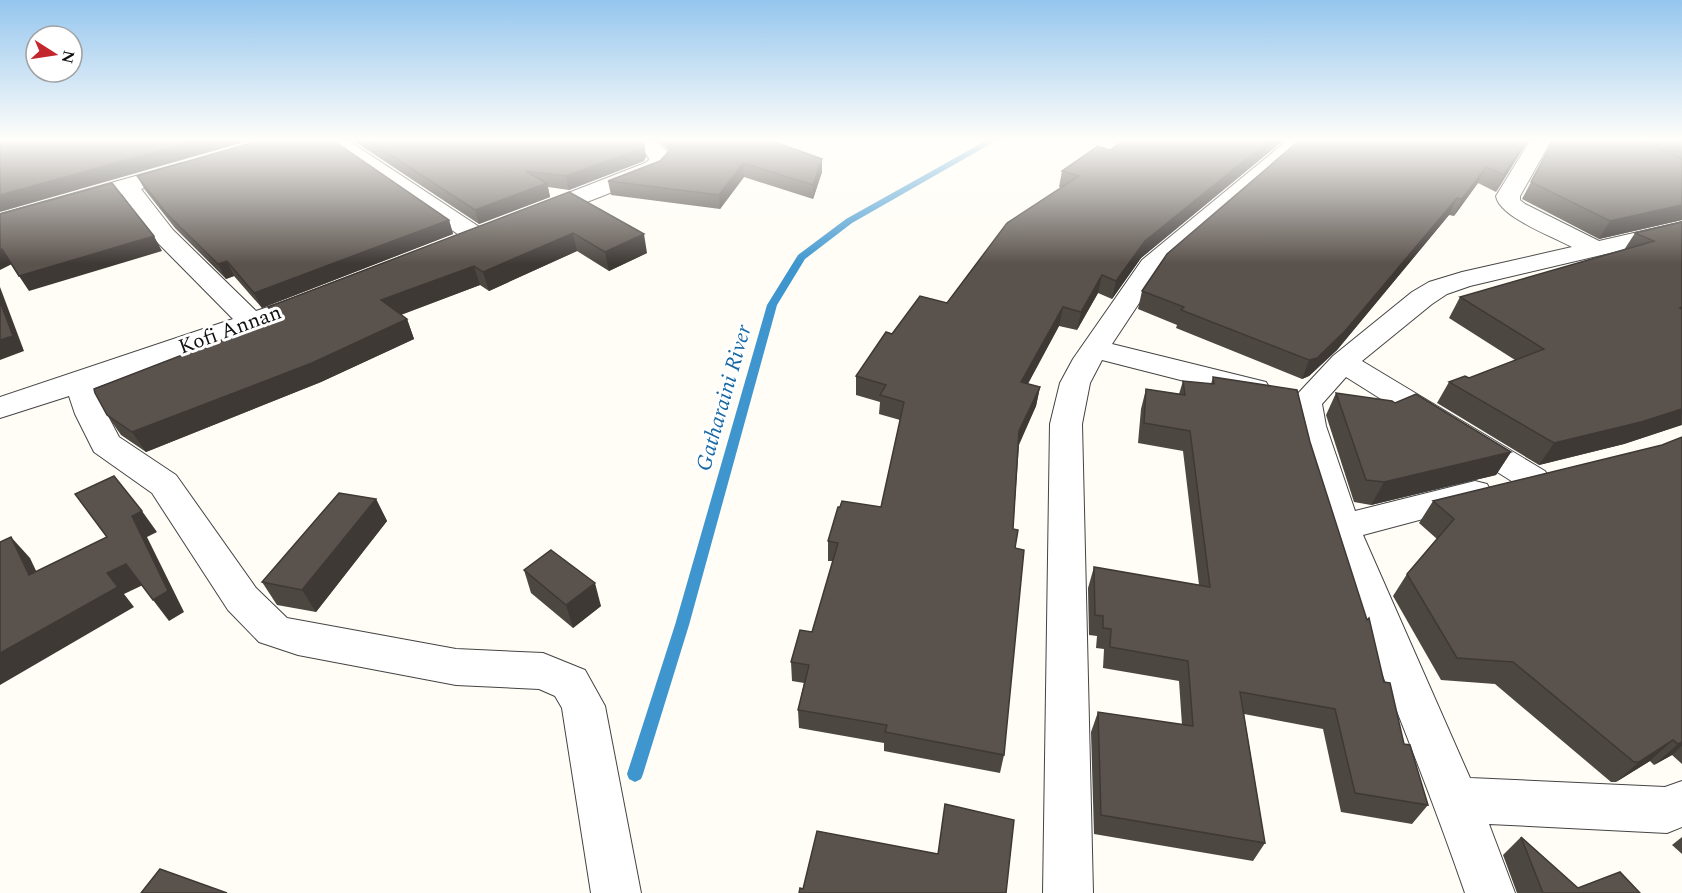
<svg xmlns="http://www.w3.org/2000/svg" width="1682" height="893" font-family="Spectral,serif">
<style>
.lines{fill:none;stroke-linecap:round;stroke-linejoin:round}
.stream{fill:#3f96cf;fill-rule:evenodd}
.minor-casing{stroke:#444;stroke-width:2}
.minor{fill:#fff;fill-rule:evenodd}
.wall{fill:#4d4742}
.shaded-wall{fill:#3f3936}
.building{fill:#5a524d;stroke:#3f3936;stroke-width:1.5}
.labels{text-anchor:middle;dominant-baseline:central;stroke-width:6;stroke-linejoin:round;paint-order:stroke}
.street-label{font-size:21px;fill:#111;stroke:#fff}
.water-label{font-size:22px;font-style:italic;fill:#1768a6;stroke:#fff}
</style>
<rect width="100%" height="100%" fill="#fffdf5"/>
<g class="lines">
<polygon class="stream" points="989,139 999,139 852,223 805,259 777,305 689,625 643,774 641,779 635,782 629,779 627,774 675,625 767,305 798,255 846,219"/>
<defs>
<g id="minor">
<polygon points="321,139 346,139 487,232 490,237 487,242 478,244 469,242"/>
<path d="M 628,139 C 647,139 665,139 671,161 L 661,173 L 546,218 L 538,220 L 530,218 L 526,213 L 530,208 L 645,163 L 649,160 L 648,156 Z"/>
<polygon points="1289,139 1312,139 1161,270 1112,344 1266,382 1270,389 1266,396 1255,399 1102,360 1090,383 1082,424 1093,893 1043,893 1050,424 1060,383 1073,359 1142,260"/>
<path d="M 1531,139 L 1552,139 L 1520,196 L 1520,200 L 1525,204 L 1599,241 L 1682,222 L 1682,236 L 1470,286 L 1447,294 L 1432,304 L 1362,361 L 1545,471 L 1550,479 L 1545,487 L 1533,491 L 1521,487 L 1346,377 L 1322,404 L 1326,426 L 1355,511 L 1475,481 L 1487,484 L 1492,493 L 1487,502 L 1363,535 L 1470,778 L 1665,787 L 1682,781 L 1682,827 L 1667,833 L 1489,824 L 1515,893 L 1465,893 C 1434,803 1399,716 1364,628 C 1335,555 1302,480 1290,402 L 1333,356 L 1412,292 L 1429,282 L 1462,272 L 1572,247 C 1554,237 1499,217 1496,196 Z"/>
<polygon points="182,163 190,165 193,170 190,175 141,189 173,230 256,311 313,292 323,294 327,300 323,306 95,388 103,399 107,414 119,437 176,475 256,588 287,618 456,649 543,653 585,670 605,706 641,893 591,893 562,708 555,696 539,689 456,685 298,655 259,642 228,610 152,493 94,452 75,414 69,396 0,418 0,397 233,319 155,240 122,194 0,229 0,214"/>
</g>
</defs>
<use href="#minor" class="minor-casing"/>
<use href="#minor" class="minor"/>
</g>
<g class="wall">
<polygon points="351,139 639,139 644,144 646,157 644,161 569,190 548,187 550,197 479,224"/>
<polygon points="652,139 767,139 822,159 822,172 813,199 744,177 720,209 611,195 608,181 660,161 669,151 661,142"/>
<polygon points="1126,139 1285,139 1141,258 1112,299 1098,293 1077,330 1059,326 1028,384 1040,387 1036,406 1019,445 1013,529 1015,548 1004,755 1000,773 884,751 884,743 799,728 798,710 804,683 792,681 791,662 812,632 833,561 828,561 828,541 881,507 900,420 879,414 880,402 856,395 856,376 892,334 947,303 1062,188 1059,187 1062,171 1110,150"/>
<polygon points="1301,139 1529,139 1496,192 1478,183 1454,216 1449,215 1337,350 1309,376 1302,379 1176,328 1177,325 1138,309 1142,291"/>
<polygon points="1554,139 1682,139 1682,220 1599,239 1522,199"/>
<polygon points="137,176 449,220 453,234 262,308 234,276 226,279 175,228 145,190"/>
<polygon points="569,192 647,253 609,271 577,251 489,291 480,285 401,315 407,319 414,339 321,382 146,452 121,435 107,415 274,319 268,307"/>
<polygon points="1682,222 1682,425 1624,444 1539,465 1437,403 1449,382 1469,378 1515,360 1449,318 1460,297 1624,250 1635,233"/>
<polygon points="1213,377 1310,442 1384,682 1404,744 1428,805 1412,824 1341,812 1323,729 1244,714 1265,843 1253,861 1094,834 1091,732 1098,712 1182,725 1179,681 1103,668 1104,649 1096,648 1097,636 1089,635 1088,588 1094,567 1199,585 1183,451 1138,443 1141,409 1146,389 1179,394 1183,381 1211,384"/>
<polygon points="1336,393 1395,403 1511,452 1496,475 1371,505 1354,502 1326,415"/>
<polygon points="1682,437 1682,764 1672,755 1654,765 1650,761 1616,782 1611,782 1495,684 1441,680 1393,596 1407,574 1437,539 1419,523 1433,501 1662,445"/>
<polygon points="376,499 387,521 316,612 277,605 262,582"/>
<polygon points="524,570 601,606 573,628 531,593"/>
<polygon points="1521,837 1578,888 1640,893 1517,893 1503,855"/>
<polygon points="1682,837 1682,854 1672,845"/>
</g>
<g class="shaded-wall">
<polygon points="202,139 255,139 0,212 0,195"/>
<polygon points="1271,139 1285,139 1141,258 1112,299 1116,281 1145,241"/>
<polygon points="1527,139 1529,139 1496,192 1504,175"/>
<polygon points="644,144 646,157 644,161 569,190 566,176"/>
<polygon points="822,159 822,172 813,199 813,185"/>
<polygon points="743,163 744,177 720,209 719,195"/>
<polygon points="1486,167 1478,183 1454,216 1462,199"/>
<polygon points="547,183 550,197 479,224 475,210"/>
<polygon points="1457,198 1449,215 1337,350 1309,376 1302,379 1309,360"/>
<polygon points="1682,205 1682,220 1599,239 1610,221"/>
<polygon points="449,220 453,234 262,308 254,293"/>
<polygon points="573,233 577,251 489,291 483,272"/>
<polygon points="644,234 647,253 609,271 605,252"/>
<polygon points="154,236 162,251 29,291 19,276"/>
<polygon points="2,249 12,264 0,270 0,250"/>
<polygon points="227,261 234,276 226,279 218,264"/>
<polygon points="474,266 480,285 389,319 381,300"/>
<polygon points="1102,275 1098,293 1077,330 1081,312"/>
<polygon points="0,287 24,351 0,360"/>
<polygon points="1063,307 1059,326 1018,401 1021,382"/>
<polygon points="407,319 414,339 321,382 146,452 132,432"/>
<polygon points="1040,387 1036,406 1016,450 1019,431"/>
<polygon points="1682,409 1681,425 1624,444 1539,465 1554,443"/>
<polygon points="1511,452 1496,475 1371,505 1384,482"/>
<polygon points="376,499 387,521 316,612 302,590"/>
<polygon points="142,511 157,532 147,537 184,612 169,621 153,600 132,516"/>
<polygon points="11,537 30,558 48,596 29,575"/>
<polygon points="126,564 143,585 124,594 134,607 0,685 0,653 107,573"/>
<polygon points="595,583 601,606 573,628 566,605"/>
<polygon points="1673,740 1650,761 1616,782 1639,762"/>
<polygon points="1682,742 1682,746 1672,755 1654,765 1678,744"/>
</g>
<g class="building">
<polygon points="0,139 202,139 0,195"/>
<polygon points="265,139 331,139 449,220 254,293 227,261 218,264 167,214 137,176"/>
<polygon points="366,139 639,139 644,144 642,148 566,176 525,171 547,183 475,210"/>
<polygon points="668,139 767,139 822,159 813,185 743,163 719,195 608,181 660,161 671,149"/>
<polygon points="1126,139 1271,139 1145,241 1116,281 1102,275 1081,312 1063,307 1021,382 1040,387 1019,431 1013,529 1018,530 1015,548 1024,550 1004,755 885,732 887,725 798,710 809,665 791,662 800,630 812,632 838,543 828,541 838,507 840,507 842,501 881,507 904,402 880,395 886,385 856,376 886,332 892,334 920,296 947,303 1007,223 1079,176 1062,171 1098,146 1110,150"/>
<polygon points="1301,139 1527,139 1504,175 1486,167 1462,199 1457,198 1345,331 1317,358 1309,360 1181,310 1184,307 1142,291 1167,254"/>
<polygon points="1554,139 1634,139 1682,159 1682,205 1610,221 1531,182"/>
<polygon points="112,183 154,236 19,276 2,249 0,250 0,214"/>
<polygon points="569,192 644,234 605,252 573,233 483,272 474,266 381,300 407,319 312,363 132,432 107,415 95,393 94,389 278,318 268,307"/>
<polygon points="1682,222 1682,307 1680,308 1682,309 1682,409 1641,422 1554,443 1449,382 1465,376 1469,378 1544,349 1460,297 1654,241 1635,233"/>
<polygon points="0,301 13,336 0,340"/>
<polygon points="1213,377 1297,390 1310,442 1367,620 1369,618 1384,682 1390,683 1404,744 1410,745 1428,805 1355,793 1335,709 1240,692 1265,843 1101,815 1098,712 1193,726 1188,661 1110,647 1111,629 1103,628 1103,616 1095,615 1094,567 1210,587 1190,431 1144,423 1146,389 1185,395 1183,381 1214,384"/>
<polygon points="1336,393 1392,401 1395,403 1416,394 1511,452 1384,482 1366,480"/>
<polygon points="1682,437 1682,742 1678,744 1673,740 1639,762 1634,762 1513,662 1457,658 1407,574 1454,519 1433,501 1662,445"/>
<polygon points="114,476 142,511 132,516 168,591 153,600 126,564 107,573 118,587 0,653 0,542 11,537 29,575 107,537 75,494"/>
<polygon points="339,493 376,499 302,590 262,582"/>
<polygon points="551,550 595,583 566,605 524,570"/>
<polygon points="945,804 1014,820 1006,893 799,893 800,888 803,889 817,831 938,854"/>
<polygon points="1521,837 1578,888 1620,872 1640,893 1543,893"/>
<polygon points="160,869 227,893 141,893"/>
</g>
<linearGradient id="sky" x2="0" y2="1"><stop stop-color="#95c6ee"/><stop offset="0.53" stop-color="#fffefa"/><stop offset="1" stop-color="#fffefa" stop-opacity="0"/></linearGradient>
<rect width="1682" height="264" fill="url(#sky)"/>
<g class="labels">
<g class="street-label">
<text transform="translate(230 330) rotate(-20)">Kofi Annan</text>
</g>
<g class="water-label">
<text transform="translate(724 398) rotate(-74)">Gatharaini River</text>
</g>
</g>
<g transform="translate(54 54) rotate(102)"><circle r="28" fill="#ffffff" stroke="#a0a0a0" stroke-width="1.5"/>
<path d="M0-4.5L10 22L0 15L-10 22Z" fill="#c4262e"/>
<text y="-9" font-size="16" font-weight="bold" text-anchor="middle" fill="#111111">N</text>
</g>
</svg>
